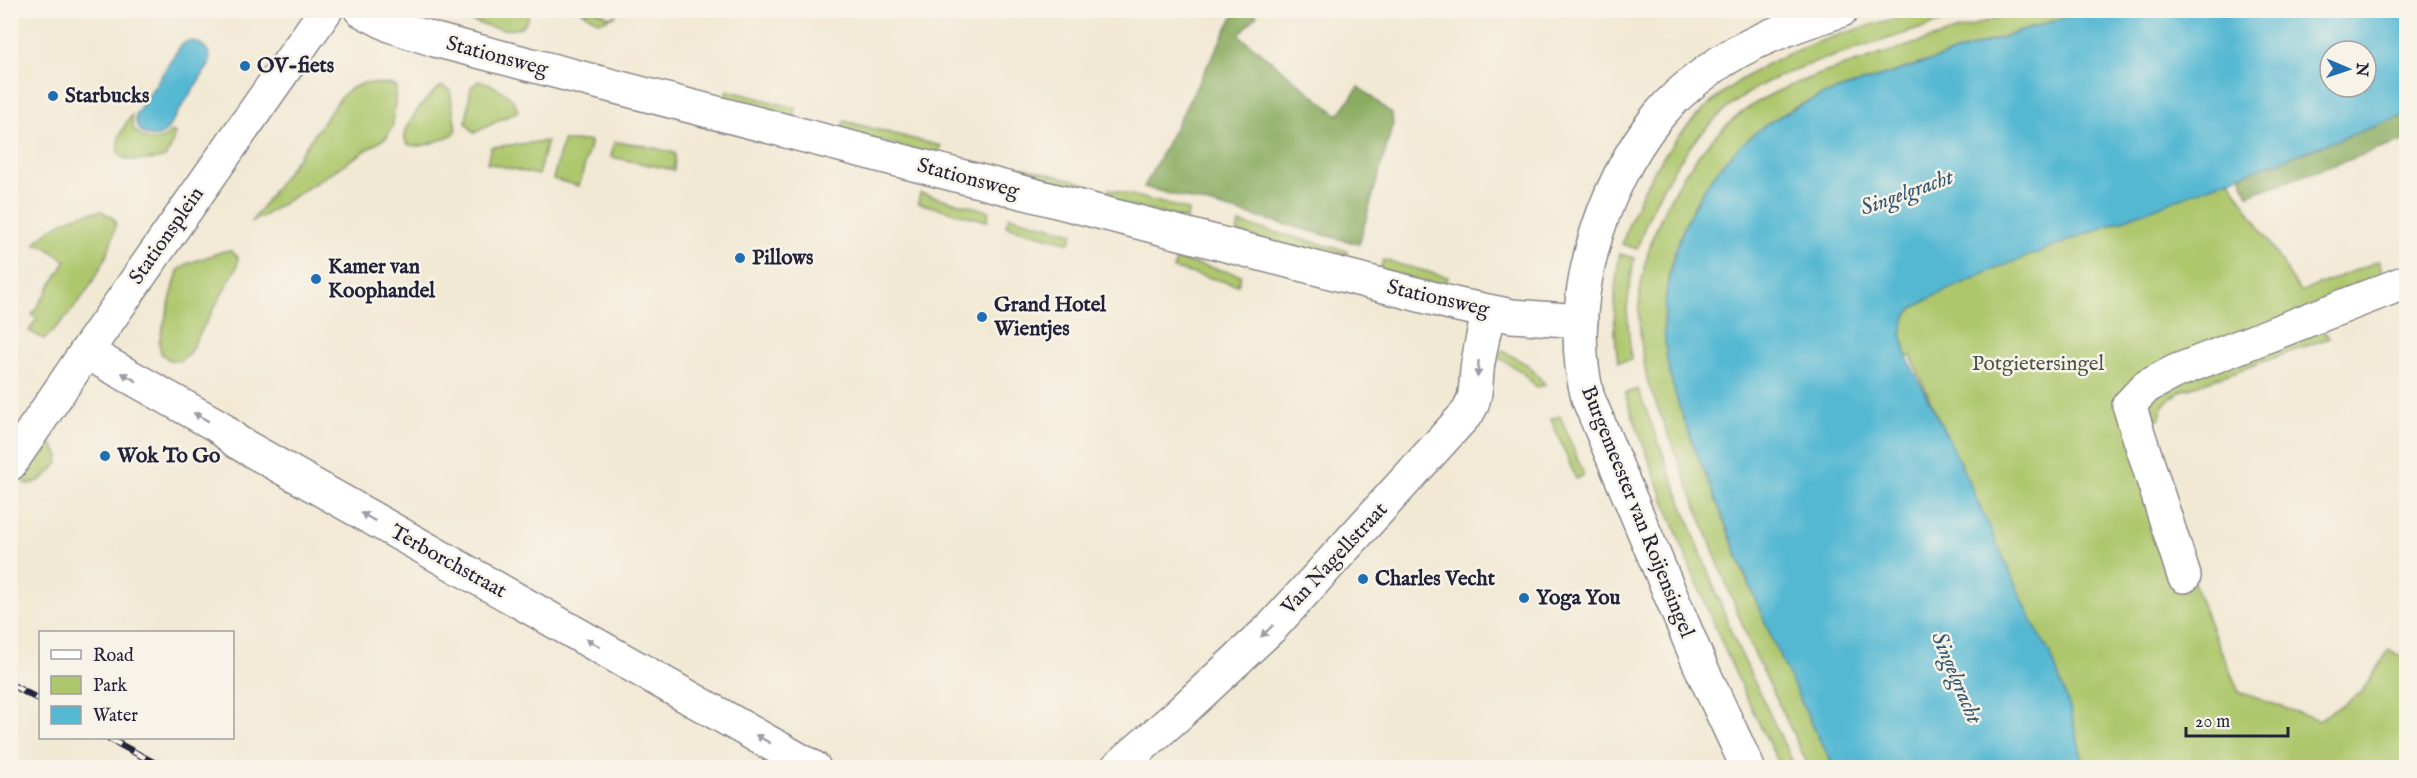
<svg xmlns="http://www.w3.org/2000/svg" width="2417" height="778" font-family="'IM FELL English',serif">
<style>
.green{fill:#aec76d;stroke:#687454;stroke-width:1.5}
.forest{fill:#8aac60;stroke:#56674e;stroke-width:1.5}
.water{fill:#54b8d3;stroke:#3b6d87;stroke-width:1.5;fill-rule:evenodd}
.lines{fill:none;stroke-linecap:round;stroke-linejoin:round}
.street-casing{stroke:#8a8688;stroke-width:36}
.secondary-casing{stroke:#8a8688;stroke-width:36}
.street{stroke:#fff;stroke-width:33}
.secondary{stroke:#fff;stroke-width:33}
.rail-casing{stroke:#22223b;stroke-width:7}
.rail{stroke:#f7f3e8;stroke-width:4.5;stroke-dasharray:14;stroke-linecap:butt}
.oneway{fill:#9c9ca7}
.poi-dot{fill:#1f6fb2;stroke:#f7f3e8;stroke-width:2}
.labels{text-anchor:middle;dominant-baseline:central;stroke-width:5;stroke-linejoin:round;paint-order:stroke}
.street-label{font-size:21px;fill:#22223b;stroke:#f7f3e8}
.poi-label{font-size:21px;font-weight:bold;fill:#22223b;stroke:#f7f3e8;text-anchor:start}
.park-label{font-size:21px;fill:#4c544a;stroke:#f7f3e8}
.water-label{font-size:22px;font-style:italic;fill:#345670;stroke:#f7f3e8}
</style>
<rect width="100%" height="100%" fill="#f7f3e8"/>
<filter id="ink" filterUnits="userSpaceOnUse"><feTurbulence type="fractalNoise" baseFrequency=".0167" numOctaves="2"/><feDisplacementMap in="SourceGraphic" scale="12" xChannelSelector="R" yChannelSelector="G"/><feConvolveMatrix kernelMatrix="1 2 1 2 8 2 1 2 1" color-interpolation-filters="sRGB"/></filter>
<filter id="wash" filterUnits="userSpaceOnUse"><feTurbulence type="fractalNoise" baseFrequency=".008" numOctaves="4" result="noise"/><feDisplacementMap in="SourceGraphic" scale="24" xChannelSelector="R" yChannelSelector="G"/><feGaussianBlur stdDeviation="1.35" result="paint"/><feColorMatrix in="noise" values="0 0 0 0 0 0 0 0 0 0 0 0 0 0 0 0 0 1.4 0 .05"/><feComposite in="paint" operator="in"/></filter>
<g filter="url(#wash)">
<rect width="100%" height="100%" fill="#f2e9d4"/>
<g class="green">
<path d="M 464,11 L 529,11 C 528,45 480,23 461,18 Z"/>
<polygon points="581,11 597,11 609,17 617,15 599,22"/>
<path d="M 1919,11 L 1978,11 C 1937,23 1897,36 1856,49 C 1823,60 1788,70 1758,87 C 1698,122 1657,184 1637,249 L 1622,244 C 1649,156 1707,88 1793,52 C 1833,34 1878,24 1919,11 Z"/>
<path d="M 2019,11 L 2084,11 L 1823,95 L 1793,108 L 1721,166 L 1695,205 L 1682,232 L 1668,278 L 1664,326 L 1666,353 L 1678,399 L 1744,574 L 1808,717 L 1834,767 L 1809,767 L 1749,642 L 1648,383 C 1643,359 1639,336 1639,311 C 1640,230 1694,136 1766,97 C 1800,79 1839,68 1876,56 C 1923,41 1971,26 2019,11 Z"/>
<path d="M 479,81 C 492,83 516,97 518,111 L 474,133 L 466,123 L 471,87 Z"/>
<polygon points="364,83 390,84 396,87 393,125 387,137 262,217 252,221 341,97 350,89"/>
<path d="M 442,86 L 450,90 L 456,131 L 452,135 C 441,139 427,147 416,146 C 384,145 430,91 442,86 Z"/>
<polygon points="727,90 796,108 794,119 724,100"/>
<path d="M 132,115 L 133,128 C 144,142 160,146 171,131 L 175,133 L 170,150 L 165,157 C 158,160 149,160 141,160 C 103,163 119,132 132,115 Z"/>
<polygon points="844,121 941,146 938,156 842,131"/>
<polygon points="547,141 538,175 487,163 491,147"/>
<polygon points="563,141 591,141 579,186 553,179"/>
<polygon points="614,142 638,144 675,153 674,170 611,157"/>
<polygon points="1019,166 1088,184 1086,194 1017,176"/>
<path d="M 2226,174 L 2300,292 L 2379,261 L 2383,276 L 2323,329 L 2329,338 L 2181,391 C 2170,399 2160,405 2160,419 L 2150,418 L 2135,422 L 2207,618 L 2239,692 L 2319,720 L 2361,693 L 2389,650 L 2406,659 L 2406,767 L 2087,767 L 1911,356 L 1907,357 L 1901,333 L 1903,309 L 1920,288 Z"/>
<polygon points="1109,189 1189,210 1186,220 1106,200"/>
<polygon points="920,193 989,211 987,221 918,203"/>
<path d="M 101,211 L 112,217 L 116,222 C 110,265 78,307 48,336 L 44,339 L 29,331 L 37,319 L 32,315 L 66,261 L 44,246 L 35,245 L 35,243 C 53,225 76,213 101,211 Z"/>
<polygon points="1009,216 1073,233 1070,243 1006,226"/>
<polygon points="1239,223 1348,251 1345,261 1237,233"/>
<polygon points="224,251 231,251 238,257 237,267 189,353 180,361 169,360 161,353 159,342 178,271 187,264"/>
<path d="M 1620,254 L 1634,258 L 1627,308 L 1631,360 L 1618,362 C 1613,326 1613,290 1620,254 Z"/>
<polygon points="1176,259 1241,275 1238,285 1174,269"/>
<polygon points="1383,260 1448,277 1445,287 1380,270"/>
<polygon points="1502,350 1528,365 1546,385 1536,387 1521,371 1499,358"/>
<path d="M 1638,389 L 1734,639 L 1795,767 L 1781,767 C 1720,651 1672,524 1627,400 L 1625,393 Z"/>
<polygon points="1560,416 1584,475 1576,479 1551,419"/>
<path d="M 48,443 L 52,444 L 59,456 L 58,463 C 50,473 39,485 26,484 L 23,478 L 44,446 Z"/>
</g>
<g class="forest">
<polygon points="1236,11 1252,11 1257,15 1239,35 1338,115 1359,87 1392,114 1393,124 1359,244 1144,187"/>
<polygon points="2406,115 2406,140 2248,195 2240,175"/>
</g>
<g class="water">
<path d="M 2084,11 L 2406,11 L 2406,115 L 2240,175 L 1995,269 L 1934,296 L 1912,309 L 1906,316 L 1901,333 L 1907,357 L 1957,456 L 2033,623 L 2051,655 L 2071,711 L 2084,767 L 1834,767 C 1791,686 1754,601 1722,515 C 1704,470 1682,423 1670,375 C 1649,285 1687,180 1763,127 C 1782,113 1802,104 1823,95 ZM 2330,51 L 2366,51 L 2366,87 L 2330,87 Z"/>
<path d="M 188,41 C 202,41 213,51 209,65 L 166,131 C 153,144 133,132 136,115 L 181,45 Z"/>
</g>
</g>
<g filter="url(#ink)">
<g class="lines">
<defs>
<g id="street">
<polyline points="361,10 392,26 435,40 1458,305 1512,316 1581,321"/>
<polyline points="86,352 218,426 237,442 814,768"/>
<polyline points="2184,576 2129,405 2146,387 2174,372 2406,282"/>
<path d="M 1117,768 L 1180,713 L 1273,626 L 1468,412 C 1478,396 1475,380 1478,363 C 1481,345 1484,329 1489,312"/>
</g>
<g id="secondary">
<polyline points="10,464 86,352 326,10"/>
<path d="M 1748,768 L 1700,665 L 1588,398 C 1564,306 1599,188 1659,115 C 1673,98 1691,83 1709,70 C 1748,41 1796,25 1842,10"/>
</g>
</defs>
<use href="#street" class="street-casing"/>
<use href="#secondary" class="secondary-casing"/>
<use href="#street" class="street"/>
<use href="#secondary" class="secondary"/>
<defs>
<g id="rail">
<polyline points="10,684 40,700"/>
<polyline points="108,738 164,768"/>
</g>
</defs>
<use href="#rail" class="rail-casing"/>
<use href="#rail" class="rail"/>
</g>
<defs><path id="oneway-solid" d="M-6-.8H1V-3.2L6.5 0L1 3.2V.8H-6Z" transform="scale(1.5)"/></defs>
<g class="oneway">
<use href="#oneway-solid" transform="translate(1478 369) rotate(94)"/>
<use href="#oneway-solid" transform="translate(129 377) rotate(-151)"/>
<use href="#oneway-solid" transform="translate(201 417) rotate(-151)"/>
<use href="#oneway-solid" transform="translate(368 517) rotate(-150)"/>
<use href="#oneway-solid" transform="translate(1267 631) rotate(136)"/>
<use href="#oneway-solid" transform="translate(593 643) rotate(-151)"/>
<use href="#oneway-solid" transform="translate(763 739) rotate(-151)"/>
</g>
</g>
<g class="poi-dot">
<circle cx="245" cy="66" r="6"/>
<circle cx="53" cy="96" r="6"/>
<circle cx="740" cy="258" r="6"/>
<circle cx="316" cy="279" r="6"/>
<circle cx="982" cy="317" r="6"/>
<circle cx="105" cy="456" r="6"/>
<circle cx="1363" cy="579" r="6"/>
<circle cx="1524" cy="598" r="6"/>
</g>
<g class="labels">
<g class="street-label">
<text transform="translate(497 57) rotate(15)">Stationsweg</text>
<text transform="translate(968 179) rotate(15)">Stationsweg</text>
<text transform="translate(167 236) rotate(-55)">Stationsplein</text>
<text transform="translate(1438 299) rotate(13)">Stationsweg</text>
<text transform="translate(1637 512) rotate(68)">Burgemeester van Roijensingel</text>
<text transform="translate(1335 559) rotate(-47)">Van Nagellstraat</text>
<text transform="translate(448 562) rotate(29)">Terborchstraat</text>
</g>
<g class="poi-label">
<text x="257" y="66">OV-fiets</text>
<text x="65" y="96">Starbucks</text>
<text x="752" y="258">Pillows</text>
<text x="328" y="267">Kamer van<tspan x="328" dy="24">Koophandel</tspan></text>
<text x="994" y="305">Grand Hotel<tspan x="994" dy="24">Wientjes</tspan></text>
<text x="117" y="456">Wok To Go</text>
<text x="1375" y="579">Charles Vecht</text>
<text x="1536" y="598">Yoga You</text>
</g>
<g class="park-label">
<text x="2038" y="364">Potgietersingel</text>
</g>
<g class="water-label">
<text transform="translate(1907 193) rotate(-20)">Singelgracht</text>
<text transform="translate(1956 678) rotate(67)">Singelgracht</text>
</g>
</g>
<rect width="2417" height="778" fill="none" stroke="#f7f3e8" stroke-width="36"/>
<rect x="39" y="631" width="195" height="108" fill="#f7f3e8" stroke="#a29fa3" stroke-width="1.5"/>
<rect x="51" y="650" width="30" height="9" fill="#ffffff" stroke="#a29fa3" stroke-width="1.5"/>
<text x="93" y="661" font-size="18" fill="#22223b">Road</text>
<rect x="51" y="676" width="30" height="18" fill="#aec76d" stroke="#a29fa3" stroke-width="1.5"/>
<text x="93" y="691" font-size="18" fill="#22223b">Park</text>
<rect x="51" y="706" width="30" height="18" fill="#54b8d3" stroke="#a29fa3" stroke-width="1.5"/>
<text x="93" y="721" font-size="18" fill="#22223b">Water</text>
<g transform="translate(2348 69) rotate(92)"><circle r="28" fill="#f7f3e8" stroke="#a29fa3" stroke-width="1.5"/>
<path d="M0-4.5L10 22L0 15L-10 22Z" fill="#1f6fb2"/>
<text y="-9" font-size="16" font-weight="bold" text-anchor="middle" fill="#22223b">N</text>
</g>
<path d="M2186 727v9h102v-9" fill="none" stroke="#22223b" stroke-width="3"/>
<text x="2195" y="727" font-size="18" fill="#22223b" stroke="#f7f3e8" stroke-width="4.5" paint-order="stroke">20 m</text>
</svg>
